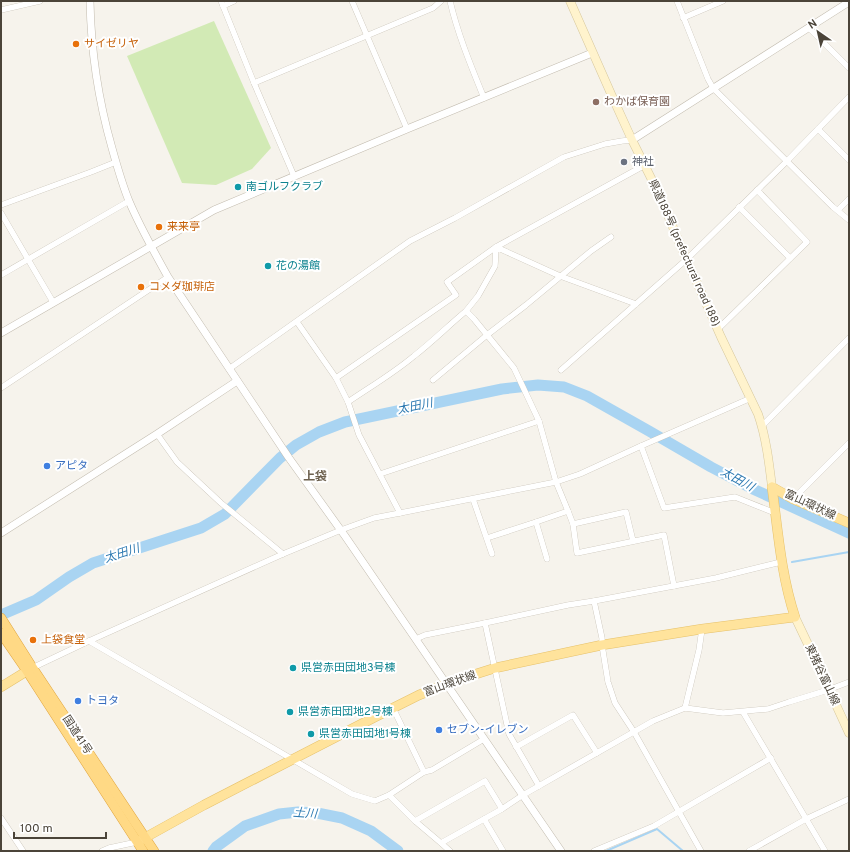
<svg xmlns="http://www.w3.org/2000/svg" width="850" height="852" font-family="Overpass,'Noto Sans JP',sans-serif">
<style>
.green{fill:#d2eab5}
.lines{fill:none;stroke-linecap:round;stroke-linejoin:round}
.stream{stroke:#a9d4f2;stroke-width:2}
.river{stroke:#a9d4f2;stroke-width:11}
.minor-casing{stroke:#c2bbae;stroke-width:6}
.tertiary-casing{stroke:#c2bbae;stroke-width:8}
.secondary-casing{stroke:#d6c79b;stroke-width:9}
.primary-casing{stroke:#e6c16a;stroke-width:10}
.trunk-casing{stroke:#e0a43c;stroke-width:10}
.minor{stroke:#fff;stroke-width:5.5}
.tertiary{stroke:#fff;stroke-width:7}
.secondary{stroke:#fff3cd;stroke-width:8}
.primary{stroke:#ffe39c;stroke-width:9}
.trunk{stroke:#ffd985;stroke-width:9}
.food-dot{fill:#e8710a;stroke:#fff;stroke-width:1.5}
.education-dot{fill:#8d6e63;stroke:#fff;stroke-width:1.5}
.worship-dot{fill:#6b7280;stroke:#fff;stroke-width:1.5}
.culture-dot{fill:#0f9aa8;stroke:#fff;stroke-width:1.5}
.shop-dot{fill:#3f7fe0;stroke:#fff;stroke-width:1.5}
.labels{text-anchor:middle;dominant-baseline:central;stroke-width:4;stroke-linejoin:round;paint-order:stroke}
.food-label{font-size:11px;fill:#c56008;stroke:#fff;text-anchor:start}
.education-label{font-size:11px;fill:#785e54;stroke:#fff;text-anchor:start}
.worship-label{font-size:11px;fill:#5b616d;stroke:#fff;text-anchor:start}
.culture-label{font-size:11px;fill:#0d838f;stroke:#fff;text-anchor:start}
.street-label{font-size:11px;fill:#4b4439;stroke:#fff}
.shop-label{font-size:11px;fill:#366cbe;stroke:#fff;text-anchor:start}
.water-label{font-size:12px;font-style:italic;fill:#2e7ab2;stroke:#fff}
.neighbourhood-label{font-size:12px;font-weight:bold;fill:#6e6250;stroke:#fff}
</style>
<rect width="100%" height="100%" fill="#f6f3ec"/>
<polygon class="green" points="214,21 271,148 252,169 216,185 182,183 127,56"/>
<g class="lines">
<g class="stream">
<polyline points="792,562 849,552"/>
<polyline points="606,851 657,829 683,851"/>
</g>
<g class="river">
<polyline points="1,615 36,600 69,577 93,563 201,528 225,514 280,458 296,445 319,432 345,422 502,389 538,385 564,387 587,396 649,431 711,467 753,489 849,533"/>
<polyline points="213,851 216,847 245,826 279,814 298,812 317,813 342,818 371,831 398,851"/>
</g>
<defs>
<g id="minor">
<polyline points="221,1 254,83 294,176"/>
<polyline points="352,1 407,129"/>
<path d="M 450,1 C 458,35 471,66 484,98"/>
<polyline points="677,1 708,79 713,88 833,207 849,220"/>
<polyline points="223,6 234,1"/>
<polyline points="1,10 40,1"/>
<polyline points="683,18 723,1"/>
<polyline points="809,28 849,68"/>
<polyline points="254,83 433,8 441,1"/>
<polyline points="818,129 849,160"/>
<polyline points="1,205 91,172 116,162"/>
<polyline points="739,207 790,258"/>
<polyline points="838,210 849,199"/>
<polyline points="1,213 53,302"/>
<polyline points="1,275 129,201"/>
<polyline points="466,311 478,296 495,266 496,247 560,276 636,304"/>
<polyline points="297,322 336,378 348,402"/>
<polyline points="718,329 807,242 757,190"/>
<polyline points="229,369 410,241 455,218 564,157 605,144 622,141 632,140"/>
<polyline points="561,370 687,259 786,162 849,97"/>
<polyline points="336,378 456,295 447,282 496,247 645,165"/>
<polyline points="433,380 487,335 526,305 591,251 611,237"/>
<polyline points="1,388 168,277"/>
<polyline points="762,426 849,338"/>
<polyline points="157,434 177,462 221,503 283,554"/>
<polyline points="641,446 664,508 735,497 775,513"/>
<polyline points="380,474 539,421"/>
<polyline points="473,499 492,554"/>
<polyline points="793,499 849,443"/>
<path d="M 400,513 L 359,435 L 348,402 C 370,387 394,373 414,356 C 432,342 448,326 466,311 L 474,319 L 514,368 L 539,421 L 556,482 L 568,511"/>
<polyline points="487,538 536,522"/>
<polyline points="633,541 626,512 573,524 577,553 664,535 674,586"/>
<polyline points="547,559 536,522 568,511 573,524"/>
<polyline points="594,601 602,638 602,645 608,682 615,703 634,732 701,851"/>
<polyline points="485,623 509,734 539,786"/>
<polyline points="416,639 425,635 485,623 568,605 594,601 716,578 781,562"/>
<polyline points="89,641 352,794 375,801 389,795 415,821 441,843 502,809 523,795 653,721 685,708 723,713 768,709 789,702 828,690 849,682"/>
<polyline points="30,669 89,641 283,554 341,530 374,518 400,513 556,482 580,474 641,446 751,398"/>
<polyline points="685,708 699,650 702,629"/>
<polyline points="743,712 825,851"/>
<polyline points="516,747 573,715 597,753"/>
<polyline points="424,772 432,770 484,739"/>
<polyline points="389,795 424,772 393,708"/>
<polyline points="1,818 23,851"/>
<polyline points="484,819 503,851"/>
<polyline points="415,821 485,781 502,809"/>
<polyline points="441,843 450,851"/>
<polyline points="102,851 109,848 137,842"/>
<polyline points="594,851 654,826 771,758"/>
<polyline points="749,851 806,819 849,799"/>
</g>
<g id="tertiary">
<path d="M 90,1 C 91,52 98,99 112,148 C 117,166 122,184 129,201 C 140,227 154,252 168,277 L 289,458 L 345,536 L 561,851"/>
<polyline points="632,140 849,2"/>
<polyline points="1,333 214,210 407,129 592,53"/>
<polyline points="1,533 157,434 237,381"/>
</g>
<g id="secondary">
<path d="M 570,1 L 612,96 L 632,140 L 661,198 L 679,242 L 721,337 L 758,414 C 766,437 769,462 772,487"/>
<polyline points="795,617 815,659 849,733"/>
</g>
<g id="primary">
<polyline points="772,487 793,499 849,523"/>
<polyline points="1,687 27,671"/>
<path d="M 139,841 L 204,805 L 375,717 L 419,695 L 457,680 L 495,668 L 602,645 L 702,629 L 795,617 C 781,575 778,531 772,487"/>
</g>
<g id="trunk">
<polyline points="1,618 32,667 154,851"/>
<polyline points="1,633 27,671 143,851"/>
</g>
</defs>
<use href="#minor" class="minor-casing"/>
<use href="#tertiary" class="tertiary-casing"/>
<use href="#secondary" class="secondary-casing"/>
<use href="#primary" class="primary-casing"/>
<use href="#trunk" class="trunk-casing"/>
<use href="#minor" class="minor"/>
<use href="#tertiary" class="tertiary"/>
<use href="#secondary" class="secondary"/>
<use href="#primary" class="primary"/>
<use href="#trunk" class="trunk"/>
</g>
<g class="food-dot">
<circle cx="76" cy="44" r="4"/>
<circle cx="159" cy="227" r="4"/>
<circle cx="141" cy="287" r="4"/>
<circle cx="33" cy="640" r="4"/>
</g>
<circle class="education-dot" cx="596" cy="102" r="4"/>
<circle class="worship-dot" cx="624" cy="162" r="4"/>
<g class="culture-dot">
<circle cx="238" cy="187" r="4"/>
<circle cx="268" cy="266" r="4"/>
<circle cx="293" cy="668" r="4"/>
<circle cx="290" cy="712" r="4"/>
<circle cx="311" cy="734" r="4"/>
</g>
<g class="shop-dot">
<circle cx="47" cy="466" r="4"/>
<circle cx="78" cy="701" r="4"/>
<circle cx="439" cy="730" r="4"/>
</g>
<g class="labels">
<g class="food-label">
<text x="84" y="44">サイゼリヤ</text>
<text x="167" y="227">来来亭</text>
<text x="149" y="287">コメダ珈琲店</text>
<text x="41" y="640">上袋食堂</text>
</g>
<g class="education-label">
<text x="604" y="102">わかば保育園</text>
</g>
<g class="worship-label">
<text x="632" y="162">神社</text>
</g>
<g class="culture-label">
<text x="246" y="187">南ゴルフクラブ</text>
<text x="276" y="266">花の湯館</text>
<text x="301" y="668">県営赤田団地3号棟</text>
<text x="298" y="712">県営赤田団地2号棟</text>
<text x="319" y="734">県営赤田団地1号棟</text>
</g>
<g class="street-label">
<text transform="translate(684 253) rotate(66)">県道188号 (prefectural road 188)</text>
<text transform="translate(810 505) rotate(25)">富山環状線</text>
<text transform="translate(822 675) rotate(65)">東猪谷富山線</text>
<text transform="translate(450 684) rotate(-20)">富山環状線</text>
<text transform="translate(77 735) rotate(57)">国道41号</text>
</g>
<g class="shop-label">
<text x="55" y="466">アピタ</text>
<text x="86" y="701">トヨタ</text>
<text x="447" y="730">セブン-イレブン</text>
</g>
<g class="water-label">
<text transform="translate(415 407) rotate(-12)">太田川</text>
<text transform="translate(737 480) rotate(29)">太田川</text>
<text transform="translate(122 554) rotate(-18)">太田川</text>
<text transform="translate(305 814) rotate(4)">土川</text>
</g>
<g class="neighbourhood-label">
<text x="315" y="477">上袋</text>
</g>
</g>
<rect width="850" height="852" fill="none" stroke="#4b4439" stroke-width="4"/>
<g transform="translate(818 32) rotate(326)" stroke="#ffffff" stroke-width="3" paint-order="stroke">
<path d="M0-3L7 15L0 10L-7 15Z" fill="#4b4439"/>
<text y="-6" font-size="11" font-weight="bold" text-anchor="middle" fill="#4b4439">N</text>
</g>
<path d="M14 832v6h92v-6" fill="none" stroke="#4b4439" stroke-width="2"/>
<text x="20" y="832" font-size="12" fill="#4b4439" stroke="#ffffff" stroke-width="3" paint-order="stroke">100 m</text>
</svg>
